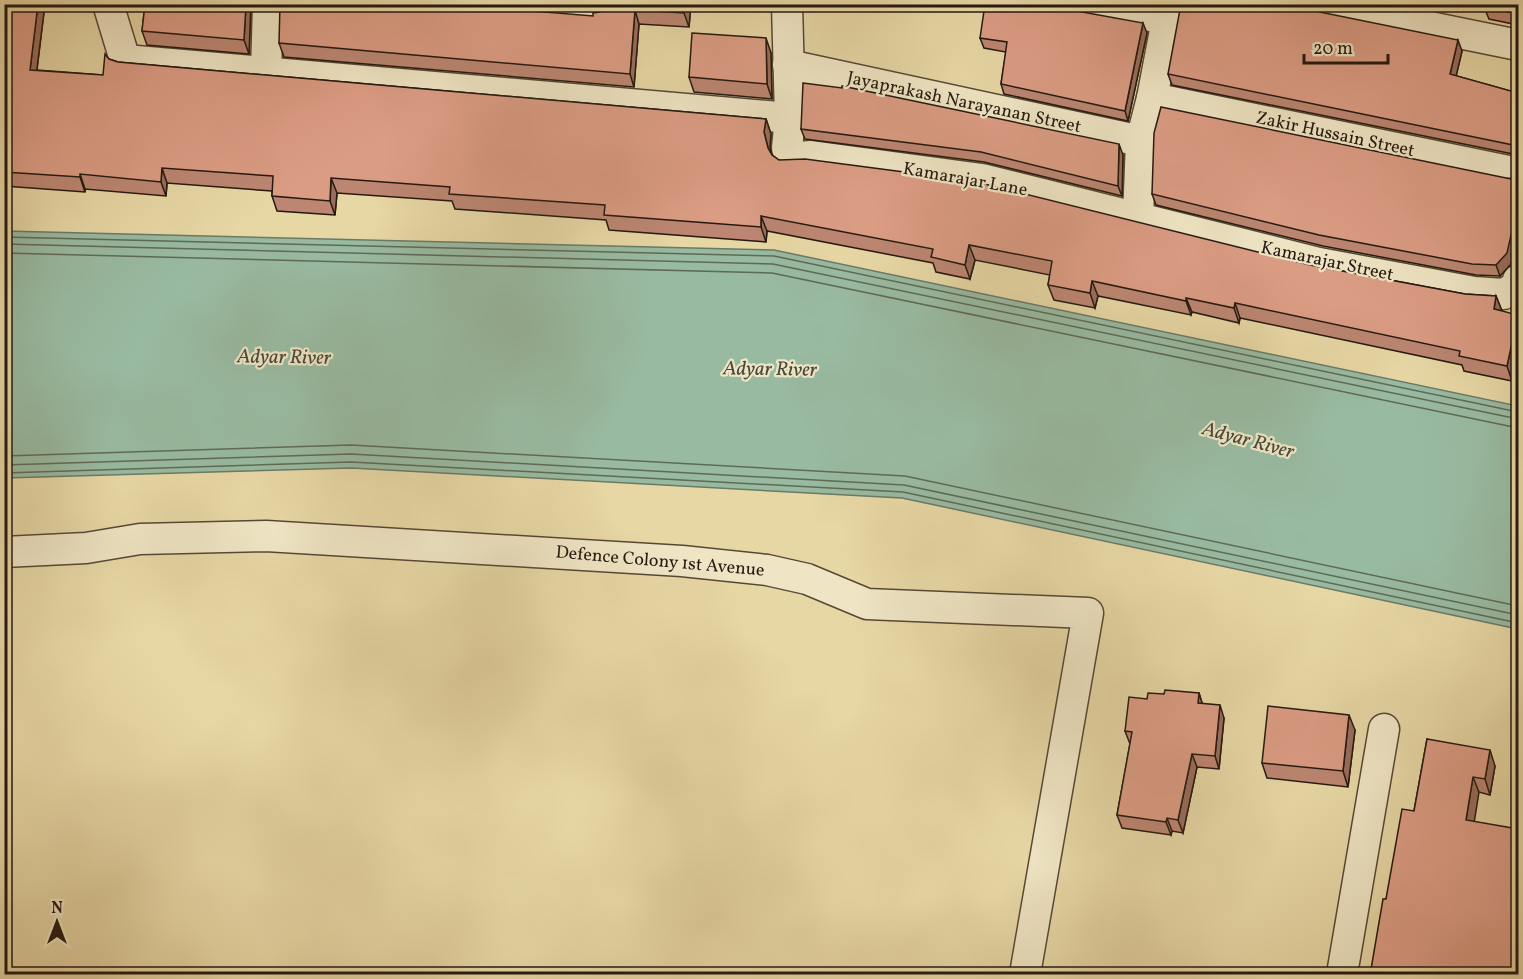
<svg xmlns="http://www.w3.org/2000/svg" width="1523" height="979" font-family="Vollkorn,serif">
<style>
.water{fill:#98baa1;stroke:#6a7a67;stroke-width:1.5}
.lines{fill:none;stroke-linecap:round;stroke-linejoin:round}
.shore{stroke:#5e6a58;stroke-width:1.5}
.minor-casing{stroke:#564835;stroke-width:33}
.minor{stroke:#efe5c4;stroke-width:30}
.wall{fill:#bc8672;stroke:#251910;stroke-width:1.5}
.shaded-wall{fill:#996d5c;stroke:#251910;stroke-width:1.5}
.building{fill:#db9c84;stroke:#251910;stroke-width:1.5}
.labels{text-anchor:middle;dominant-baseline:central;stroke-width:4.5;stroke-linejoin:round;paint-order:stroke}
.street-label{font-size:18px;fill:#251910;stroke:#efe5c4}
.water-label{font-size:20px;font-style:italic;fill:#48493c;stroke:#efe5c4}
</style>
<rect width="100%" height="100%" fill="#e7d7a5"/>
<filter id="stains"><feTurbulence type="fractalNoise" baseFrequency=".00333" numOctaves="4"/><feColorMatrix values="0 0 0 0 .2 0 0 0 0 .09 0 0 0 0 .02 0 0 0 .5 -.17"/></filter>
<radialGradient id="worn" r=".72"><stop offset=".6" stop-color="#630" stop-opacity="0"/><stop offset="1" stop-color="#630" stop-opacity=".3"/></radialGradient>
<polygon class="water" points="4,231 774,250 1518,406 1518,629 902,498 351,468 5,478"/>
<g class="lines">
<g class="shore">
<polyline points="4,237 774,256 1518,412"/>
<polyline points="4,244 773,264 1518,419"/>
<polyline points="4,253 772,273 1518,428"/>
<polyline points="4,456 351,445 905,476 1518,606"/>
<polyline points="4,465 351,454 904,485 1518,615"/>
<polyline points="4,473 351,462 903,492 1518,623"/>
</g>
<defs>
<g id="minor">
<polyline points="108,4 125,60 790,118"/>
<polyline points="483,4 596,10 596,4"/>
<polyline points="787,4 790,118 787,148 790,158 811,156 982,179 1319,263 1474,292 1504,294 1517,286 1518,280"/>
<polyline points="1084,4 1167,19"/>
<polyline points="1317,4 1518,45"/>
<polyline points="788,65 1141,141"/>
<polyline points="266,73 268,4"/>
<polyline points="1152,98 1518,173"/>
<polyline points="1138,217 1141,141 1152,98 1170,4"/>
<polyline points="4,552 86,548 140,539 266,536 682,561 767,570 807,579 867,604 1088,613 1025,974"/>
<polyline points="1342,974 1384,729"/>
</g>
</defs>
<use href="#minor" class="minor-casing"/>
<use href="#minor" class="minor"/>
</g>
<g class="wall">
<polygon points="4,4 45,4 37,70 103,75 109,59 118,62 766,119 771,134 770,147 771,154 779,160 1310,265 1465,294 1496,296 1502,311 1512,381 1464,371 1462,365 1240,318 1239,323 1192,312 1191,315 1098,296 1095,308 1054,300 1048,285 1050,275 975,260 970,279 936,272 933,263 767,231 766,242 609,230 606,220 455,209 452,201 337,193 335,215 277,211 272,196 272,191 167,183 166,196 85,189 85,192 4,186"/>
<polygon points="145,4 251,4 249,54 147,45 142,31"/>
<polygon points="606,4 691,4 689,27 639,24 634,87 284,57 279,43 593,16 600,12"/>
<polygon points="1406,4 1431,4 1430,10"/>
<polygon points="1518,4 1518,25 1489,19 1484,7"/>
<polygon points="1301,6 1310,10 1462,51 1456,76 1518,93 1518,155 1172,85 1168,74"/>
<polygon points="1077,11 1147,33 1128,121 1004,94 1001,84 1006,52 984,48 980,38"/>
<polygon points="771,53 772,99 694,92 689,77"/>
<polygon points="801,129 1123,155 1122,196 984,162 805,139"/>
<polygon points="1518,178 1518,230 1511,264 1500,276 1476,275 1323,246 1156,205 1152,194"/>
<polygon points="1199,693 1202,703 1224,718 1219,769 1197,767 1183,833 1172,831 1171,835 1122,828 1117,815 1130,744 1125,731 1147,699 1164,694"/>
<polygon points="1355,730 1348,787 1267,778 1262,763"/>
<polygon points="1427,739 1495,766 1490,795 1479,792 1386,899 1414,811"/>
</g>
<g class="shaded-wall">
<polygon points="38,4 45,4 35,84 30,70"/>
<polygon points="246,4 251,4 249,54 244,40"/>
<polygon points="685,4 691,4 689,27 684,13"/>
<polygon points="635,10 639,24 634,87 630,74"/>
<polygon points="1143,23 1147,33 1128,121 1125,111"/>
<polygon points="766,38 771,53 772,99 767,84"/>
<polygon points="1458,40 1462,51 1454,85 1450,74"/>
<polygon points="766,119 771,134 770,147 773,163 768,148 764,132"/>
<polygon points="1119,144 1123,155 1122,196 1118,186"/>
<polygon points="162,168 167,183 166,196 161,182"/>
<polygon points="80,174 85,189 85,192 80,177"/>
<polygon points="331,178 337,193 335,215 330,201"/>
<polygon points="1517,209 1518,214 1518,230 1511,264 1500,276 1496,265"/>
<polygon points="761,216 767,231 766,242 761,227"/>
<polygon points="969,245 975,260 970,279 965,265"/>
<polygon points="1092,281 1098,296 1095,308 1090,293"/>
<polygon points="1496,296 1502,311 1494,309"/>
<polygon points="1186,298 1192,312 1191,315 1186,301"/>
<polygon points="1235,303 1240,318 1239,323 1234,308"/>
<polygon points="1518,315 1518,352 1512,381 1507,366"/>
<polygon points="1199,693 1203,706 1198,703"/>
<polygon points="1220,705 1224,718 1219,769 1215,756"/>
<polygon points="1349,715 1355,730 1348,787 1343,771"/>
<polygon points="1490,750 1495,766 1490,795 1485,779"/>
<polygon points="1192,754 1197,767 1183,833 1178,820"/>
<polygon points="1473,777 1479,792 1472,836 1466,820"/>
<polygon points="1167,818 1172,831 1171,835 1166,822"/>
</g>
<g class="building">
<polygon points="4,4 38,4 30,70 103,75 105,54 109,59 118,62 766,119 764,132 768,148 772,155 779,160 805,159 973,181 1310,265 1465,294 1496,296 1494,309 1518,315 1507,366 1459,356 1460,351 1235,303 1234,308 1186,298 1186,301 1092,281 1090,293 1048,285 1052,261 969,245 965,265 931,257 933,249 761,216 761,227 604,215 605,205 449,194 450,187 331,178 330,201 272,196 273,176 162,168 161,182 80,174 80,177 4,172"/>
<polygon points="145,4 246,4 244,40 142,31"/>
<polygon points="280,4 449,4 593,16 593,13 600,12 606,4 685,4 684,13 635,10 630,74 279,43"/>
<polygon points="985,4 1060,4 1068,6 1077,11 1143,23 1125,111 1001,84 1007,42 980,38"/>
<polygon points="1181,4 1301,4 1310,10 1458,40 1450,74 1518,93 1518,146 1168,74"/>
<polygon points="1485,4 1518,4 1518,14 1484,7"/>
<polygon points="692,33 766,38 767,84 689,77"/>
<polygon points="803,83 842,88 842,86 1119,144 1118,186 981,152 801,129"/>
<polygon points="1161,107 1511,179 1518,178 1518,210 1517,209 1507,253 1496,265 1472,264 1319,235 1152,194 1154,133"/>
<polygon points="1165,690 1199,693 1198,703 1220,705 1215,756 1192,754 1178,820 1167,818 1166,822 1117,815 1132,732 1125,731 1129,697 1147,699 1148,693 1164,694"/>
<polygon points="1268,706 1349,715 1343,771 1262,763"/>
<polygon points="1427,739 1490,750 1485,779 1473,777 1466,820 1518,829 1518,975 1370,975 1383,899 1386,899 1402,809 1414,811"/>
</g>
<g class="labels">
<g class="street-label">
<text transform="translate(964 103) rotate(12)">Jayaprakash Narayanan Street</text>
<text transform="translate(1335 135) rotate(12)">Zakir Hussain Street</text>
<text transform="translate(965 180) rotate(10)">Kamarajar Lane</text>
<text transform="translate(1327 262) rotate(12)">Kamarajar Street</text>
<text transform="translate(660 562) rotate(5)">Defence Colony 1st Avenue</text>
</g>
<g class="water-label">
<text transform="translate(284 358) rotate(1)">Adyar River</text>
<text transform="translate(770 370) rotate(1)">Adyar River</text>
<text transform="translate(1248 441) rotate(15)">Adyar River</text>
</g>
</g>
<rect width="1523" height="979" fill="none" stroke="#e7d7a5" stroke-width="24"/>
<rect x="6" y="6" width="1511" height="967" fill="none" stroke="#251910" stroke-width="3"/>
<rect x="12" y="12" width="1499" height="955" fill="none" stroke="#251910" stroke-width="1.5"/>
<g transform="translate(57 922)" stroke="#efe5c4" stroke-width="4.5" paint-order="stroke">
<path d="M0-4.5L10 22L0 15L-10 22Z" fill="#251910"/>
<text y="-9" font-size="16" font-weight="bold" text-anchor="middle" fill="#251910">N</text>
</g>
<path d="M1304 54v9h84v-9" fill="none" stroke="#251910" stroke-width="3"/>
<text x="1313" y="54" font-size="18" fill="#251910" stroke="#efe5c4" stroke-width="4.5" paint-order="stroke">20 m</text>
<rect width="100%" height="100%" filter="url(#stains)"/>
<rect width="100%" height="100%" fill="url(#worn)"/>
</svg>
